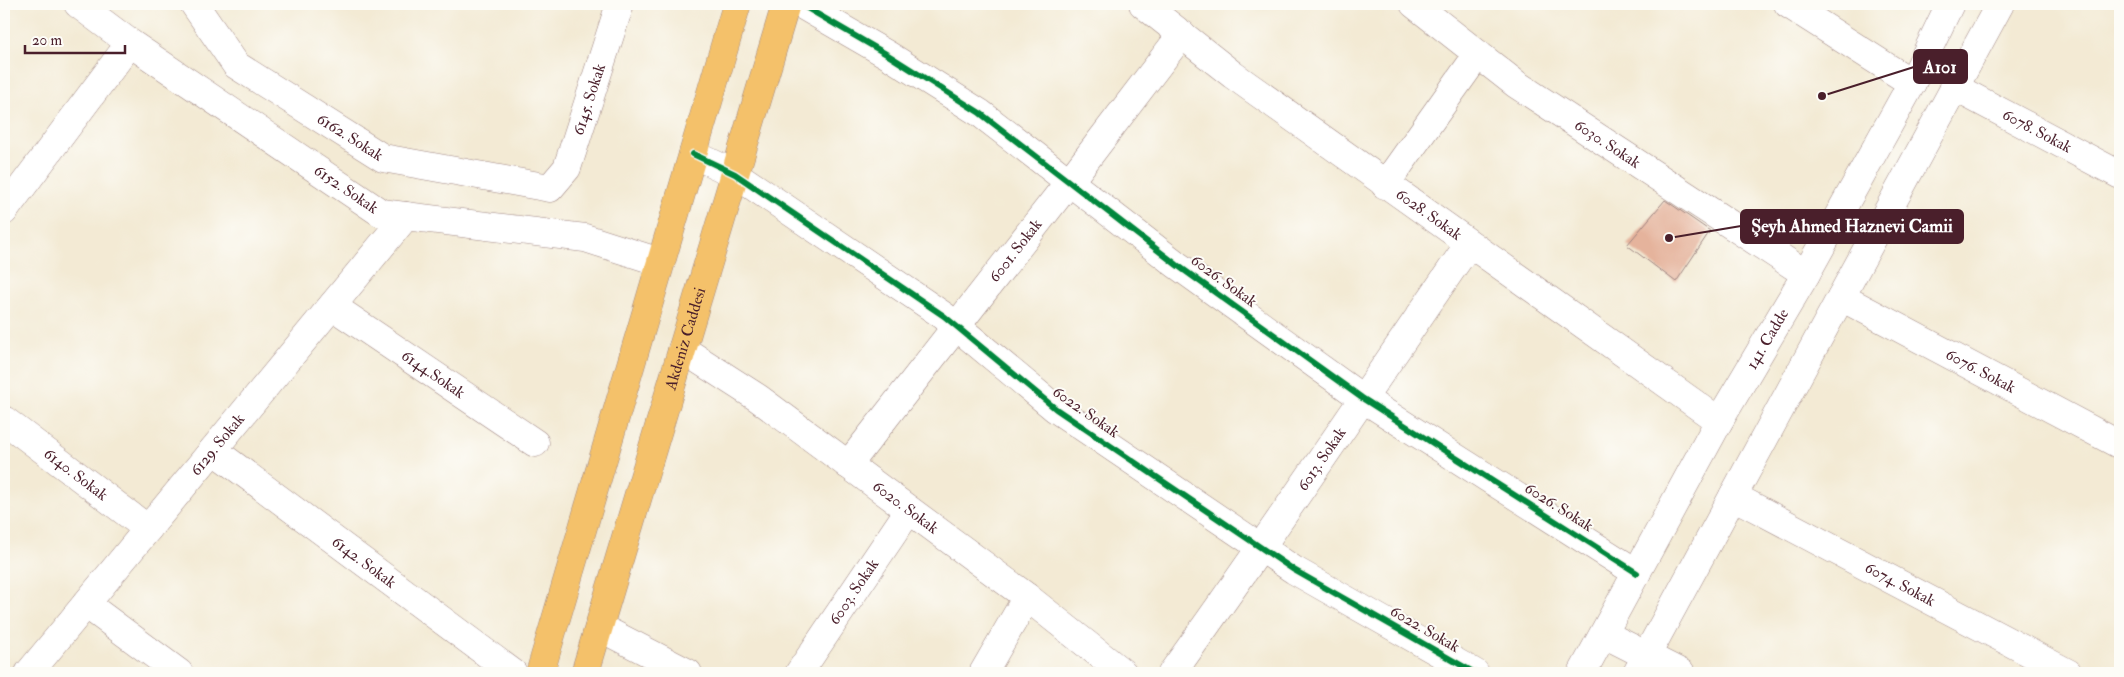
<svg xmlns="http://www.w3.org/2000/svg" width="2124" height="677" font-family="'IM FELL Double Pica',serif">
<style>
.building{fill:#e5b39c}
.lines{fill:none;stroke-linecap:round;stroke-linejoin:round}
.minor-casing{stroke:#9e8480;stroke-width:29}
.major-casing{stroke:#9e8480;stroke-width:29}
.minor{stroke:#fff;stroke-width:28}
.major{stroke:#f4c16a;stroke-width:28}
.cycleway-casing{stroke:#fdfcf7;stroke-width:9}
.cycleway{stroke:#00873e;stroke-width:6}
.labels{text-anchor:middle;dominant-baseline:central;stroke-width:4;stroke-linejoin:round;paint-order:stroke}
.street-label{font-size:16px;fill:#4a1f2b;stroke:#fdfcf7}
.leader{fill:none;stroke:#4a1f2b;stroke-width:2}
.callout-dot{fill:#4a1f2b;stroke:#fdfcf7;stroke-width:2}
.callout{fill:#4a1f2b;stroke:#4a1f2b;stroke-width:2}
.callout-label{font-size:18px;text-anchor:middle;font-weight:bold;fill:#fff}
</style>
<rect width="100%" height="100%" fill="#fdfcf7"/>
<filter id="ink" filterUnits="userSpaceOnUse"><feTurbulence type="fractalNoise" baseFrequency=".02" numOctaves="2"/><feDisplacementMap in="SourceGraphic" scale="10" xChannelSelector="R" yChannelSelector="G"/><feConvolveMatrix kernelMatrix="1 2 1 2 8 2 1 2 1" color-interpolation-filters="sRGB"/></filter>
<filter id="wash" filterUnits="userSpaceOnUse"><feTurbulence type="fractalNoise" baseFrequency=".0096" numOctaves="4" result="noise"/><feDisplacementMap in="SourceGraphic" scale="20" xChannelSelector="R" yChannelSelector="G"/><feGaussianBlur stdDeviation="1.12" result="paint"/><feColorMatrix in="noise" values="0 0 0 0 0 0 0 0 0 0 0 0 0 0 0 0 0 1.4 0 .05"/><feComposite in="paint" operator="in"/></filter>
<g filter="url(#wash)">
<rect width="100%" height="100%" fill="#f3ead4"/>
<g id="blocks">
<polygon class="building" points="1665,200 1710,231 1676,282 1627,245"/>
</g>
</g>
<g filter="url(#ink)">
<use href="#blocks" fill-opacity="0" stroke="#9e8480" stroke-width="1"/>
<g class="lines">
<defs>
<g id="minor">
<path id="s1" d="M 78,4 L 130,43 L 381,213 L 585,238 L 660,262"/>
<path id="s2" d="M 194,4 L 236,65 L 383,158 L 550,188 L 567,168 L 620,4"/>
<polyline points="800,4 888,55 980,113 1177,265 1362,398 1637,573"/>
<path id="s3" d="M 1143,4 L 1233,75 L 1719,421"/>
<path id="s4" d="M 1414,4 L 1516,84 L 1806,274"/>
<polyline points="1788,4 1912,83"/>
<path id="s5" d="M 1954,87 L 2120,175"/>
<polyline points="693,154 735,174 944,316 1056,409 1294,570 1475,673"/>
<polyline points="1385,185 1478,54"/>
<polyline points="4,211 130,43"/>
<path id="s6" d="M 1841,297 L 2120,445"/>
<path id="s7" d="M 332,306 L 535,443"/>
<path id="s8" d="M 682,349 L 758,398 L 1027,597 L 1123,673"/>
<path id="s9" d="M 4,420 L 148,529"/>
<path id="s10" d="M 213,450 L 513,673"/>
<path id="s11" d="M 848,465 L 1069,182 L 1182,34"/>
<path id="s12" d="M 1733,496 L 2068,673"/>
<polyline points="86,604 179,673"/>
<polyline points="599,627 688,673"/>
<polyline points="1604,634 1681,673"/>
<path id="s13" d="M 29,673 L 406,216"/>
<path id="s14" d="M 799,673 L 909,510"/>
<polyline points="983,673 1027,597"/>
<path id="s15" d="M 1172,673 C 1274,532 1370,387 1469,244"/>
<path id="s16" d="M 1582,673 L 1719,421 L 1806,274 L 1912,83 L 1950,4"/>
<polyline points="1637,673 2000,4"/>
</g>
<g id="major">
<polyline points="540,673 737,4"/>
<path id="s17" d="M 585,673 L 786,4"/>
</g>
</defs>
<use href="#minor" class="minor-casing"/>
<use href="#major" class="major-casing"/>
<use href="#minor" class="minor"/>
<use href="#major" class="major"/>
<defs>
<g id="cycleway">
<polyline points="800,4 888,55 980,113 1177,265 1362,398 1637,573"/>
<polyline points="693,154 735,174 944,316 1056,409 1294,570 1475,673"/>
</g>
</defs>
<use href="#cycleway" class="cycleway-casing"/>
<use href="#cycleway" class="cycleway"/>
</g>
</g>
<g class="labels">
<g class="street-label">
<text stroke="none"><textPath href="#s2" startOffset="516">6145. Sokak</textPath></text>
<text stroke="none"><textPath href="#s5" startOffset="94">6078. Sokak</textPath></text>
<text stroke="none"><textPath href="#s2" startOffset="209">6162. Sokak</textPath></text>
<text stroke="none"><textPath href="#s4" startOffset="239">6030. Sokak</textPath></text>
<text stroke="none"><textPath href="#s1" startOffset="326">6152. Sokak</textPath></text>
<text stroke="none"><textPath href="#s3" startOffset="355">6028. Sokak</textPath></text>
<text stroke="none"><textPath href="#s11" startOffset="272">6001. Sokak</textPath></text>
<text transform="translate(1224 281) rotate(36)">6026. Sokak</text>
<text stroke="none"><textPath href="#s17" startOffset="349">Akdeniz Caddesi</textPath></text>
<text stroke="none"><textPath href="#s16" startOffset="382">141. Cadde</textPath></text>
<text stroke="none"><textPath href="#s6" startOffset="158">6076. Sokak</textPath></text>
<text stroke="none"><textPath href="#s7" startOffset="122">6144.Sokak</textPath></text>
<text transform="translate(1086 412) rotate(35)">6022. Sokak</text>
<text stroke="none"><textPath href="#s13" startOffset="296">6129. Sokak</textPath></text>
<text stroke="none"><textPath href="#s15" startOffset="261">6013. Sokak</textPath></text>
<text stroke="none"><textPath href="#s9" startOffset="90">6140. Sokak</textPath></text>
<text transform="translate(1559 507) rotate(32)">6026. Sokak</text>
<text stroke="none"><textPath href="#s8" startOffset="274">6020. Sokak</textPath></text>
<text stroke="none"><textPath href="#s10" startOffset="188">6142. Sokak</textPath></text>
<text stroke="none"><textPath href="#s12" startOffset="189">6074. Sokak</textPath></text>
<text stroke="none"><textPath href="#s14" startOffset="98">6003. Sokak</textPath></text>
<text transform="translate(1425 629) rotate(30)">6022. Sokak</text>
</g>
</g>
<path class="leader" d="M1822 96L1914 67M1669 238L1741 226"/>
<g class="callout-dot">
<circle cx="1822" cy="96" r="5"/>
<circle cx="1669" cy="238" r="5"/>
</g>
<g class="callout">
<rect x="1914" y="50" width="53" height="33" rx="5"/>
<rect x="1741" y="210" width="222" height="33" rx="5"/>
</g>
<g class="callout-label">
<text x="1940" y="73">A101</text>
<text x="1852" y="232">Şeyh Ahmed Haznevi Camii</text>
</g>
<rect width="2124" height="677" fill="none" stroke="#fdfcf7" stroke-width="20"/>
<path d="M25 45v8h100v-8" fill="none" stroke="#4a1f2b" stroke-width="2.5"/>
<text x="32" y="45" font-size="15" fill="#4a1f2b" stroke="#fdfcf7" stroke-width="4" paint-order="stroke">20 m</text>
</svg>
